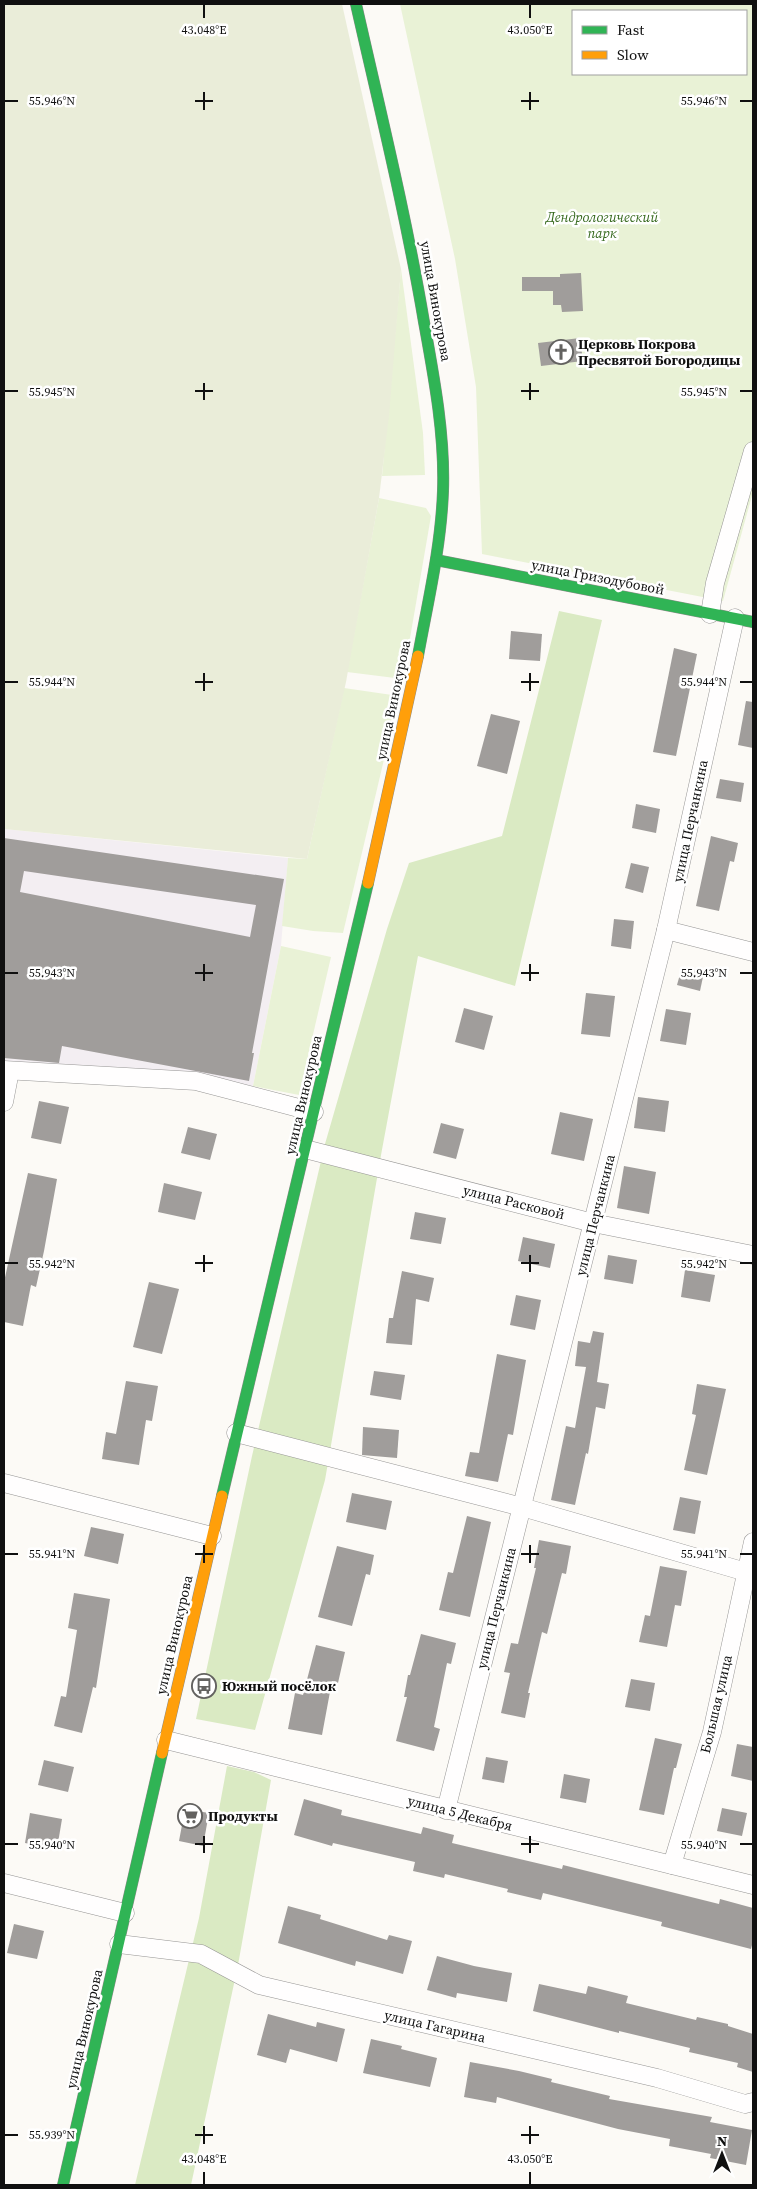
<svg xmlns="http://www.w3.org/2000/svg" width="757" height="2189" font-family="'Source Serif 4',serif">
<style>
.industrial{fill:#f3eef2}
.green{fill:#e9f2d6;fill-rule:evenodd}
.forest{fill:#daeac3}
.cemetery{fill:#eaedd9}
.building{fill:#a09d9b;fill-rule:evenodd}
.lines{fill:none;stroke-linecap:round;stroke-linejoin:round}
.street-casing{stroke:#969594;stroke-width:19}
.fast-casing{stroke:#8d8c8a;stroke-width:12}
.slow-casing{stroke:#8d8c8a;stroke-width:12}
.street{stroke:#fffefe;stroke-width:18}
.fast{stroke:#30b455;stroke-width:11}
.slow{stroke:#ff9f0a;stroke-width:11}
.ticks{fill:none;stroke:#101010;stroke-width:2}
.labels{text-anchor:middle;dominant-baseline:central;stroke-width:5;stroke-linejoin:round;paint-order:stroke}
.park-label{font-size:14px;font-style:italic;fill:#36691e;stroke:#fff}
.street-label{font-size:14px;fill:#101010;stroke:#fff}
.poi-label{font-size:14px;font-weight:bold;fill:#101010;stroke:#fff;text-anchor:start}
.ticks-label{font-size:12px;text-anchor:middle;fill:#101010;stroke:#fff;stroke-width:5;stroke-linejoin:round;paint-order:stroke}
</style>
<rect width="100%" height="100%" fill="#fcfaf6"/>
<polygon class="industrial" points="4,829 288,858 281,946 253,1086 203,1079 4,1065"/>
<g class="green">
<path d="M 400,4 L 753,4 L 753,492 L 723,601 L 482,554 L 476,387 L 455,259 ZM 573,11 L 746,11 L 746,74 L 573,74 Z"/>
<polygon points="401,269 423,433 425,475 382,476"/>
<polygon points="379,498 426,508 431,516 403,679 347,672"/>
<polygon points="344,688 399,696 343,933 313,931 282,926 288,858 307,859"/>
<polygon points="281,946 331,957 299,1095 253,1086"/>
</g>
<g class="forest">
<polygon points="559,611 602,620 515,986 418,956 381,1155 325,1480 255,1730 196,1719 252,1456 325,1144 387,929 409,863 502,836"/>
<polygon points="227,1766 254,1772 271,1780 238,1965 191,2185 135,2185 199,1918"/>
</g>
<polygon class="cemetery" points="4,4 342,4 401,269 389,416 379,498 346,682 307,859 4,829"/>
<g class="building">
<polygon points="581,273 583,311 562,312 561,305 553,305 553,291 522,291 522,277 560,277 560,274"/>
<polygon points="580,338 583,361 541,366 538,343"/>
<polygon points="511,631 542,634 540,661 509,659"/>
<polygon points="674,648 697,654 676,756 653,752"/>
<polygon points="746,701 753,702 753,748 738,745"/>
<polygon points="491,714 520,721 507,774 477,766"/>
<polygon points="720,779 744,783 741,802 716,798"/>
<polygon points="636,804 660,809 656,833 632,828"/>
<polygon points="711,836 738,843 734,862 730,861 719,911 696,906"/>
<path d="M 4,838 L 284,879 L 252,1053 L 254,1053 L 249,1081 L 62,1046 L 59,1063 L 4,1058 ZM 24,871 L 256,905 L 250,937 L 20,892 Z"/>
<polygon points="631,863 649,867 643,893 625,888"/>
<polygon points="614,919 634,921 631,949 611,946"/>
<polygon points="682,967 704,972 700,991 677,985"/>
<polygon points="586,993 615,996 610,1037 581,1034"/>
<polygon points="464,1008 493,1016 484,1050 455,1042"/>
<polygon points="666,1009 691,1013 686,1045 660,1041"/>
<polygon points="638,1097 669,1101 665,1132 634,1128"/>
<polygon points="39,1101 69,1107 61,1144 31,1138"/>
<polygon points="560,1112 593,1119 584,1161 551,1154"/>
<polygon points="441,1123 464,1129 456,1159 433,1153"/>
<polygon points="188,1127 217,1134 210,1160 181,1153"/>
<polygon points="624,1166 656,1172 649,1214 617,1208"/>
<polygon points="28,1173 57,1179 44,1251 36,1287 31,1285 23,1326 4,1322 4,1282"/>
<polygon points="164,1183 202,1192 195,1220 158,1212"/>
<polygon points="415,1212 446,1218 441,1244 410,1239"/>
<polygon points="523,1237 555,1244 550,1268 518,1261"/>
<polygon points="608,1255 637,1260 633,1284 604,1279"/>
<polygon points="685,1270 715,1275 710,1302 681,1297"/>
<polygon points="402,1271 434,1278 429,1302 416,1299 412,1345 386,1343 389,1318 393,1318"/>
<polygon points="149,1282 179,1289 162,1354 133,1347"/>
<polygon points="516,1295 541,1300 535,1330 510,1325"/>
<polygon points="593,1331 604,1333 597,1382 609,1384 605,1409 596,1407 588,1454 586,1453 575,1505 551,1500 566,1426 575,1428 586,1367 575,1366 578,1341 590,1343"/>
<polygon points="497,1354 526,1360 513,1435 508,1434 498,1482 465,1476 470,1452 479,1453"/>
<polygon points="374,1371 405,1375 401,1400 370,1395"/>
<polygon points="126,1381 158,1386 152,1421 146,1420 139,1465 102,1459 106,1432 116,1434"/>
<polygon points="697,1384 726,1389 707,1475 684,1470 696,1415 692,1414"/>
<polygon points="363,1427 399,1430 397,1458 362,1455"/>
<polygon points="352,1493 392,1501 386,1530 346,1522"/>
<polygon points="680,1497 701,1501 695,1534 673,1530"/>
<polygon points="467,1516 491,1522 470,1617 439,1610 448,1572 453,1573"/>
<polygon points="91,1527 124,1534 118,1564 84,1556"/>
<polygon points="539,1540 571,1546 566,1574 562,1573 547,1634 542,1632 528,1693 530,1693 525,1718 501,1713 510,1673 504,1672 511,1643 518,1644 536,1568 534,1568"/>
<polygon points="337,1546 374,1555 370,1575 366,1574 352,1626 318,1617"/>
<polygon points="660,1566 687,1571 681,1606 675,1605 667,1647 639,1642 645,1615 650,1616"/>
<polygon points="74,1593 110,1599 96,1688 93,1687 82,1733 54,1726 61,1696 66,1697 77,1630 68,1628"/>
<polygon points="421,1634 456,1643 451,1664 447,1663 434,1727 440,1729 434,1751 396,1741 407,1697 404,1697 408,1675 410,1675"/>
<polygon points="316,1645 345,1652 338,1683 332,1681 322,1735 288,1729 295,1693 303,1695"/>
<polygon points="631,1679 655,1683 650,1711 625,1707"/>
<polygon points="655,1738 682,1744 676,1768 674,1768 664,1815 639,1810"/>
<polygon points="737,1744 753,1747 753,1781 731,1776"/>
<polygon points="486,1757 508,1761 504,1783 482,1779"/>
<polygon points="44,1760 74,1767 68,1792 38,1785"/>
<polygon points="564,1774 590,1779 586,1803 560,1798"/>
<polygon points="304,1799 342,1810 341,1815 421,1834 423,1827 454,1835 452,1843 562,1869 563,1865 719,1904 720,1899 753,1908 753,1941 751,1949 661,1926 662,1922 543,1893 541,1900 507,1892 508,1889 445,1874 444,1878 413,1871 415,1862 333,1843 332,1846 294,1835"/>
<polygon points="722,1808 747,1813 742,1836 717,1831"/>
<polygon points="185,1809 209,1813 203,1846 179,1841"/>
<polygon points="30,1813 62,1819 57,1849 25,1843"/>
<polygon points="288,1906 321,1915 320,1919 387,1940 389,1935 412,1941 403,1974 356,1961 355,1966 278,1943"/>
<polygon points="14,1924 44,1931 37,1959 7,1953"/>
<polygon points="437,1956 474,1966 512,1973 507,2002 457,1993 456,1998 427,1990"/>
<polygon points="539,1984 586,1994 588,1986 628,1996 626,2003 696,2020 697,2017 728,2024 728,2026 753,2034 753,2072 737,2067 738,2063 689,2052 690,2048 619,2031 619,2033 533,2011"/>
<polygon points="268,2014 316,2027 317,2022 345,2029 337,2062 290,2049 286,2063 257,2055"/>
<polygon points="371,2039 402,2046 401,2049 437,2058 430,2087 363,2073"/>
<polygon points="470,2062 519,2071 552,2079 551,2082 610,2096 609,2099 712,2117 710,2122 752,2130 746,2165 710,2158 711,2154 669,2146 670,2139 618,2129 497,2097 496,2103 464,2097"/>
</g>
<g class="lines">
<defs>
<g id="street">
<polyline points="710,614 715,583 753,451"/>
<polyline points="666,930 753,952"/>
<polyline points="4,1070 196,1081 314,1112"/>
<polyline points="4,1102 10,1071"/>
<polyline points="305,1149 593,1223 753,1255"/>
<polyline points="236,1433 522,1507 753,1574"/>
<polyline points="4,1483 212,1536"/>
<polyline points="166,1740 753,1885"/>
<polyline points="446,1810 666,930 735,618"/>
<polyline points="672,1865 712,1732 753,1542"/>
<polyline points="4,1883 125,1913"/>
<polyline points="119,1944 201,1954 259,1985 657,2078 745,2104 753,2102"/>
</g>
<g id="fast">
<path d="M 356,4 C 380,110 406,215 424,322 C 434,377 445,435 443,491 C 441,547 428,601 418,656"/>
<polyline points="436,560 753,622"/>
<polyline points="222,1496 368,883"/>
<polyline points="63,2185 162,1753"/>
</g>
<g id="slow">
<polyline points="368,883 418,656"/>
<polyline points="162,1753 222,1496"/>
</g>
</defs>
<use href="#street" class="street-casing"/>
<use href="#fast" class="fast-casing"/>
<use href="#slow" class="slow-casing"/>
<use href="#street" class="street"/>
<use href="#fast" class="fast"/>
<use href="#slow" class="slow"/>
</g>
<path class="ticks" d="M 204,5 L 204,18M 530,5 L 530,18M 204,92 L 204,110M 530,92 L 530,110M 5,101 L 18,101M 195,101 L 213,101M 521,101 L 539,101M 740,101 L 752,101M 204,383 L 204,400M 530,383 L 530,400M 5,391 L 18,391M 195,391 L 213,391M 521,391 L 539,391M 740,391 L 752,391M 204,673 L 204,691M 530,673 L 530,691M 5,682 L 18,682M 195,682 L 213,682M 521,682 L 539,682M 740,682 L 752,682M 204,964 L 204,981M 530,964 L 530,981M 5,973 L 18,973M 195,973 L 213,973M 521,973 L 539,973M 740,973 L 752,973M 204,1255 L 204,1272M 530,1255 L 530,1272M 5,1263 L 18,1263M 195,1263 L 213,1263M 521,1263 L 539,1263M 740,1263 L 752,1263M 204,1545 L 204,1563M 530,1545 L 530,1563M 5,1554 L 18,1554M 195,1554 L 213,1554M 521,1554 L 539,1554M 740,1554 L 752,1554M 204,1836 L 204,1853M 530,1836 L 530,1853M 5,1844 L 18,1844M 195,1844 L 213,1844M 521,1844 L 539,1844M 740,1844 L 752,1844M 204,2126 L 204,2144M 530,2126 L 530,2144M 5,2135 L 18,2135M 195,2135 L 213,2135M 521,2135 L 539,2135M 204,2172 L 204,2184M 530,2172 L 530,2184"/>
<defs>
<symbol id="church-ring" viewBox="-11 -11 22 22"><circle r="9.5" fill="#fff" stroke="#636260" stroke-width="1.5"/><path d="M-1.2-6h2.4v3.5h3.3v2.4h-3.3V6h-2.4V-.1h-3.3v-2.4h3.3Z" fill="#636260"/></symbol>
<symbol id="bus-ring" viewBox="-11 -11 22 22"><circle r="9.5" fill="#fff" stroke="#636260" stroke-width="1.5"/><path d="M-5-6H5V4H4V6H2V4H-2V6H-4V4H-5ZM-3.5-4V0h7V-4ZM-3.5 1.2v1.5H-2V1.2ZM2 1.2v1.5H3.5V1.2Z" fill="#636260"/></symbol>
<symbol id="supermarket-ring" viewBox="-11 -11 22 22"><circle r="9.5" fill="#fff" stroke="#636260" stroke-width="1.5"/><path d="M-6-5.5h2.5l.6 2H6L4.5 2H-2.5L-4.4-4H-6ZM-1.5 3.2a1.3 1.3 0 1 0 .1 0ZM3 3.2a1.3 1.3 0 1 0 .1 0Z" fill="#636260"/></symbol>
</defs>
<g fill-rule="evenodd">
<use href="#church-ring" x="547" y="338" width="28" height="28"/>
<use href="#bus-ring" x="190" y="1672" width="28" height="28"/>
<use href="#supermarket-ring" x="176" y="1802" width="28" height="28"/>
</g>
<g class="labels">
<g class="park-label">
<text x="602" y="217">Дендрологический<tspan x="602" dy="16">парк</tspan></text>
</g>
<g class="street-label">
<text transform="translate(436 301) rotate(80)">улица Винокурова</text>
<text transform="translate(598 577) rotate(11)">улица Гризодубовой</text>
<text transform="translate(393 700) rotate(-78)">улица Винокурова</text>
<text transform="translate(690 821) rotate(-78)">улица Перчанкина</text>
<text transform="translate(303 1095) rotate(-77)">улица Винокурова</text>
<text transform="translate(514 1202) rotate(14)">улица Расковой</text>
<text transform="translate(595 1215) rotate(-76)">улица Перчанкина</text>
<text transform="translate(496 1608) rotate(-76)">улица Перчанкина</text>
<text transform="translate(174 1635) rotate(-77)">улица Винокурова</text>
<text transform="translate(716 1704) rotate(-77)">Большая улица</text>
<text transform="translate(460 1813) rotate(14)">улица 5 Декабря</text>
<text transform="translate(435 2026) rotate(13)">улица Гагарина</text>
<text transform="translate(84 2029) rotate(-77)">улица Винокурова</text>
</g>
<g class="poi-label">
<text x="578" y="344">Церковь Покрова<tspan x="578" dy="16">Пресвятой Богородицы</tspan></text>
<text x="222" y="1686">Южный посёлок</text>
<text x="208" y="1816">Продукты</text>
</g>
</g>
<g class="ticks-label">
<text x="204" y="34">43.048°E</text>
<text x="530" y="34">43.050°E</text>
<text x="52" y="105">55.946°N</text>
<text x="704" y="105">55.946°N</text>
<text x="52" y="396">55.945°N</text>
<text x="704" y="396">55.945°N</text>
<text x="52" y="686">55.944°N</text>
<text x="704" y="686">55.944°N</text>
<text x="52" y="977">55.943°N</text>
<text x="704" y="977">55.943°N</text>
<text x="52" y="1268">55.942°N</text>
<text x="704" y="1268">55.942°N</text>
<text x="52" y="1558">55.941°N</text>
<text x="704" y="1558">55.941°N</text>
<text x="52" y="1849">55.940°N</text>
<text x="704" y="1849">55.940°N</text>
<text x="52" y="2139">55.939°N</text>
<text x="204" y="2163">43.048°E</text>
<text x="530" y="2163">43.050°E</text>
</g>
<rect width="757" height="2189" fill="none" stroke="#101010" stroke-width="10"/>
<rect x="572" y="10" width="175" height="65" fill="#ffffff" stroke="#9f9f9f"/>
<rect x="582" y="26" width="25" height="8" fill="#30b455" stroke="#9f9f9f"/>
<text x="617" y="35" font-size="15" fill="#101010">Fast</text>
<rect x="582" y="51" width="25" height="8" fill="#ff9f0a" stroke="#9f9f9f"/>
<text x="617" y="60" font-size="15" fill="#101010">Slow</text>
<g transform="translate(722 2154)" stroke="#ffffff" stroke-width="4" paint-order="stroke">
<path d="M0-4L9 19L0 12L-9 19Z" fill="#101010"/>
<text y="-8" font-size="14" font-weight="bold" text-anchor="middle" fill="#101010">N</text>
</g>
</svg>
